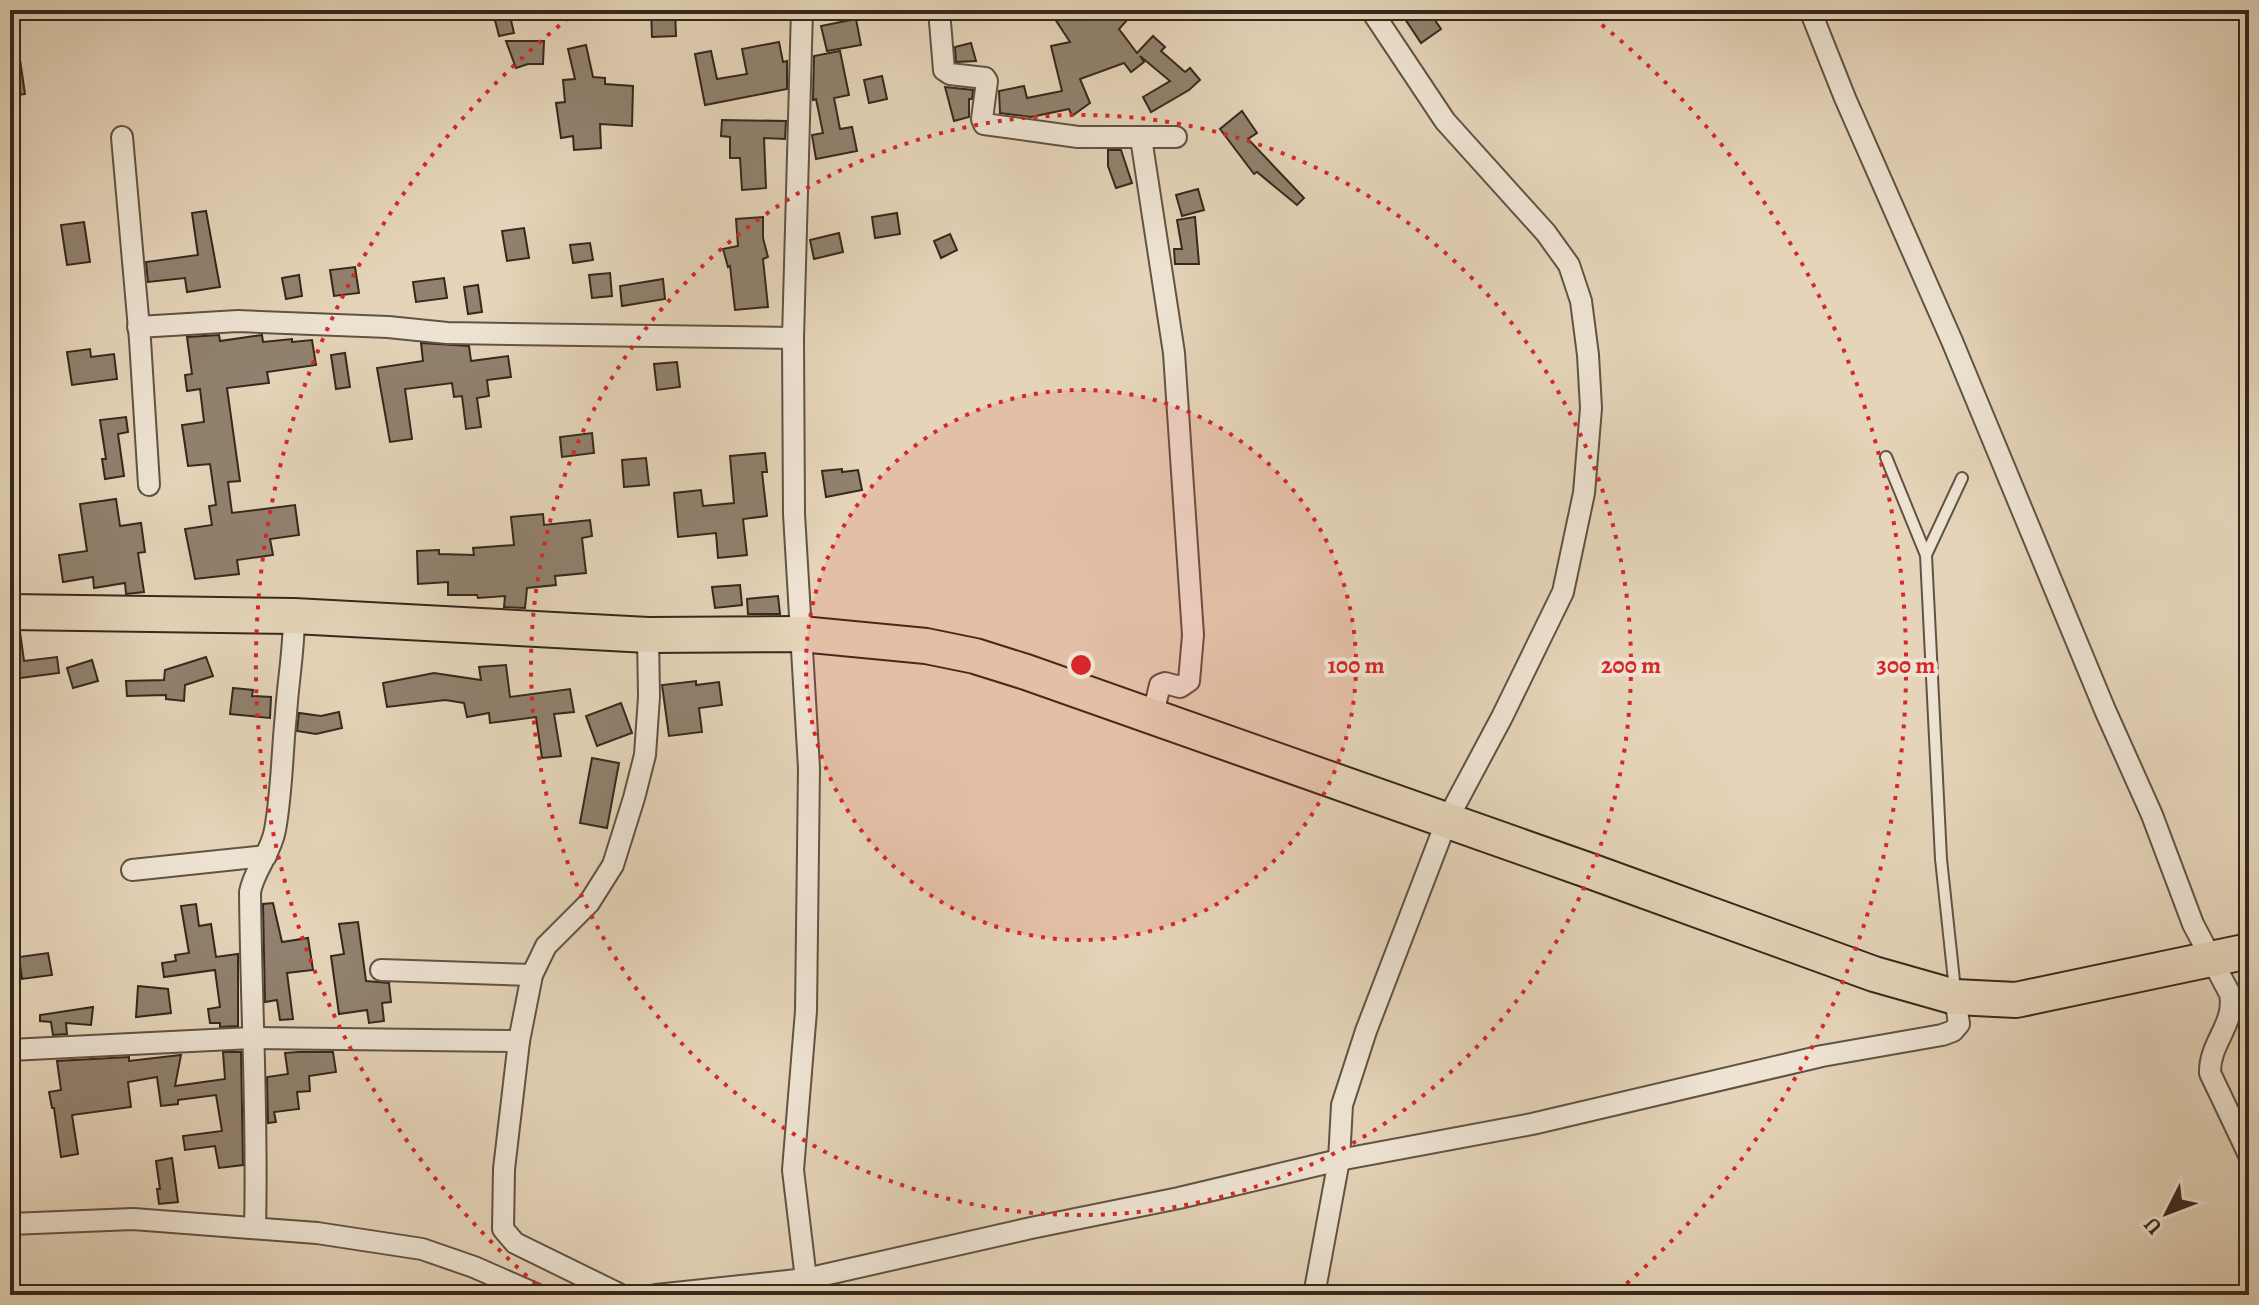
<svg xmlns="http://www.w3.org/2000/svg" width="2259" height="1305" font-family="Alegreya,serif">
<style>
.building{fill:#91816e;stroke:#35281c;stroke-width:2}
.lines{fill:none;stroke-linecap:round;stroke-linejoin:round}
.lane-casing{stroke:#615343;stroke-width:14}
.street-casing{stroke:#615343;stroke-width:24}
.primary-casing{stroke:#35281c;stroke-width:38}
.lane{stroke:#eee3d2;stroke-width:10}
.street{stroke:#eee3d2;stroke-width:20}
.primary{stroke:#e5d4b9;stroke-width:34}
.ring{fill:none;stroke:#d62828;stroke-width:4;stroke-dasharray:4 8}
.centre{fill:#d62828;stroke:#eee3d2;stroke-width:4}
.ring-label{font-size:24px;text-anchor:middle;font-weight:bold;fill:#d62828;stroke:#eee3d2;stroke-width:8;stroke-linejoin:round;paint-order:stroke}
</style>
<rect width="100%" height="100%" fill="#e5d4b9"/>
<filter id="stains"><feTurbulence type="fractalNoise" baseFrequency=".0025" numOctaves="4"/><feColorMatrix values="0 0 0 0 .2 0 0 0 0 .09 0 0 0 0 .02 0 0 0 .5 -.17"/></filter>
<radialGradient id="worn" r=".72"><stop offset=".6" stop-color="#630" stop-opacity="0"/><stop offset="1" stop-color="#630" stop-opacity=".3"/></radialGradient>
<g class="building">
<polygon points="675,10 676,36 652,37 651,11"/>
<polygon points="1068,10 1136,10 1119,29 1137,53 1153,36 1165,47 1161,51 1185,72 1190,68 1200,80 1189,90 1151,112 1143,97 1170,81 1140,56 1144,62 1131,72 1124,63 1080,79 1090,103 1072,116 1069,109 1031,117 1000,113 999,91 1024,86 1027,98 1062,91 1051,46 1070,42 1055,19 1069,15"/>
<polygon points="1399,10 1428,10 1441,29 1421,43"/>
<polygon points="509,12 514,33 499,36 494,16"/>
<polygon points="856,19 861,45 827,51 821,26"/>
<polygon points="506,41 544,41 543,64 528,64 516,68"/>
<polygon points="779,42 783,62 787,61 787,89 705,105 695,54 711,51 717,79 747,74 742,49"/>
<polygon points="971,43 976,61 956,62 955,47"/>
<polygon points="586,45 593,77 605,78 605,84 633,86 632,126 600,124 601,148 574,150 573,136 561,138 556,103 565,102 563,80 575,79 568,49"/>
<polygon points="840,51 849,95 834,98 840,129 852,127 857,151 816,159 812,135 823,133 816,99 813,100 814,56"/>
<polygon points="19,53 25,94 10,96 10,54"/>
<polygon points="882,76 887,99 869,103 864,80"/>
<polygon points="945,87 973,90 972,99 969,99 969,117 954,121"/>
<polygon points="1242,111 1257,133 1248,139 1304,198 1297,205 1257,172 1254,174 1220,129"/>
<polygon points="722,120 786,121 785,139 764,138 766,188 742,190 740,158 730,158 730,137 721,136"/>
<polygon points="1108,150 1121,150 1132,183 1116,188 1108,166"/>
<polygon points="1198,189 1204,210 1182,216 1176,195"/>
<polygon points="206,211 220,287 187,292 185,278 148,282 146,262 198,255 192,213"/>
<polygon points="897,213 900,234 875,238 872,217"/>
<polygon points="763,217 763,238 768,257 763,259 768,307 735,310 730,266 728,267 723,249 738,246 736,219"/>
<polygon points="1195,217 1199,264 1175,264 1174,249 1182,249 1177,220"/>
<polygon points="84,222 90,262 67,265 61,225"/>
<polygon points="524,228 529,258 507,261 502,231"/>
<polygon points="839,233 843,252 814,259 810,240"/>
<polygon points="950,234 957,250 941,258 934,241"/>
<polygon points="590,243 593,260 573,263 570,245"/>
<polygon points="355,267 359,293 334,296 330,270"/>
<polygon points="610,273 612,296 592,298 589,275"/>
<polygon points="299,275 302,296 286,299 282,278"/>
<polygon points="444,278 447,298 416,302 413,282"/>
<polygon points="663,279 665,299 622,306 620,286"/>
<polygon points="478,285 482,312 468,314 464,287"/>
<polygon points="219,335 220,341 262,335 263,342 292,339 292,342 312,340 316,365 267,372 269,383 227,388 240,481 228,482 232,513 295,505 299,535 270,539 273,555 237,560 239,574 195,579 185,529 212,525 209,506 216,505 210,464 188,466 182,425 204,422 200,389 187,391 185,375 192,374 187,337"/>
<polygon points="421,343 469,346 471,361 508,356 511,377 487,380 489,396 477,398 481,427 466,429 462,396 454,397 452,383 405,389 412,439 390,442 377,368 423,361"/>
<polygon points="90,349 91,357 114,354 117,379 72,385 67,352"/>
<polygon points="345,353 350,387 336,389 331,355"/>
<polygon points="677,362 680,387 657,390 654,364"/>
<polygon points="126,417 128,432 118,434 124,476 105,479 102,459 106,459 100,420"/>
<polygon points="592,433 594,453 562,457 560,437"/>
<polygon points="765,453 767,472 762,472 767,516 743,519 747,555 718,558 716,533 678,537 674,493 701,490 703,506 734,503 730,456"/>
<polygon points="646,458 649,485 624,487 622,460"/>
<polygon points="842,469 842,472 858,470 862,490 826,497 822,471"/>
<polygon points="116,499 120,526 141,523 145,552 138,553 144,592 126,594 125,583 94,588 93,577 63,582 59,555 87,551 80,504"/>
<polygon points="543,514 544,525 590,520 592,536 582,538 586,573 555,576 556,585 527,588 525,608 504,607 505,596 478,598 477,595 448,595 448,582 418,584 417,551 439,550 439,554 474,555 473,548 514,545 511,517"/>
<polygon points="740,585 742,605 715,608 712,587"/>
<polygon points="778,596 780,614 748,614 747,599"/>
<polygon points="10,632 20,632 24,661 57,657 59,673 12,679"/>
<polygon points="206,657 213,676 185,685 184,701 166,699 166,695 127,696 126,681 164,680 165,670"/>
<polygon points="92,660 98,681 73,688 67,668"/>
<polygon points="506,665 510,697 570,689 574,712 554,714 561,756 542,758 536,717 490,723 489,713 467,717 464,703 445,700 387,707 383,683 434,673 481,680 479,667"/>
<polygon points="696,681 696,685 719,682 722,705 699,708 702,732 669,736 662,685"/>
<polygon points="233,688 253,690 252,696 271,697 270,718 230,714"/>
<polygon points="621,703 632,733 597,746 586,716"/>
<polygon points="339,712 342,728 316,734 297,731 299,713 321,716"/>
<polygon points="592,758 619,763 607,828 580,823"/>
<polygon points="273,903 282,942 308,938 313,970 287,973 293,1019 280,1020 277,1000 265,1002 263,904"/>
<polygon points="196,904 199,926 211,924 216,957 238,954 238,1026 220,1027 220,1023 210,1023 208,1009 220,1007 215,970 164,977 162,963 176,961 175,955 189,953 181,906"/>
<polygon points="358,922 366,981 389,983 391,1002 382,1003 384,1021 369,1023 367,1010 339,1014 331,956 344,954 339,924"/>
<polygon points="48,953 52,975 22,979 19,957"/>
<polygon points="138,986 168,989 171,1013 136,1017"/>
<polygon points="93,1007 91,1025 66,1023 67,1034 53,1035 51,1022 40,1021 40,1015"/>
<polygon points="223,1052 241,1052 243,1165 219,1168 215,1146 185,1150 183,1136 222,1131 216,1095 178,1100 178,1104 161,1106 157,1077 128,1082 131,1107 72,1115 78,1154 61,1157 54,1108 52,1108 49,1092 61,1090 57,1061 129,1057 129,1061 181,1055 175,1086 225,1079"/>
<polygon points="298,1052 333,1052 336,1072 309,1076 310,1091 297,1092 299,1109 274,1112 276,1122 268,1123 267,1077 288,1074 285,1053"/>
<polygon points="172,1158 178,1202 159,1204 157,1189 160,1189 156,1161"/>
</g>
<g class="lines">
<defs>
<g id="lane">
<polyline points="1886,457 1926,555 1941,859 1955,990"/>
<polyline points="1926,555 1962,478"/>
</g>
<g id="street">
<polyline points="802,10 793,338 794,514 809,768 806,1011 793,1170 806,1279"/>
<polyline points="939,10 944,70 950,74 985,78 987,81 982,119 984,124 1078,137 1176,137"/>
<path d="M 1810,10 L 1845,98 L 1952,341 L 2105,710 L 2152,815 L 2193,924 L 2230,994 C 2236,1024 2209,1043 2210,1073 L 2249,1155"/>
<polyline points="122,137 140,340 149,485"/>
<polyline points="1141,138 1174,353 1193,635 1189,681 1180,687 1165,683 1160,685 1152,718"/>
<polyline points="138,327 238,321 388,327 447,333 793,338"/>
<polyline points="132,870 266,856"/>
<polyline points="381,970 532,975"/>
<polyline points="10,1050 252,1038 519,1041"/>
<polyline points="10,1224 133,1219 317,1233 422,1249 474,1267 538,1295"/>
<path d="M 255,1228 C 258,1116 251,1004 250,892 C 254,870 271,853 275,830 C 282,792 282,752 286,714 C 288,681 294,650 294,616"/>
<polyline points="621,1295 515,1243 503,1229 504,1169 519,1041 532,975 546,946 589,903 613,865 634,798 645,755 649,697 648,635"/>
<polyline points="656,1295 806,1279 1031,1228 1179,1198 1339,1160 1532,1124 1822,1056 1942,1035 1953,1031 1959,1024 1955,997"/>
<polyline points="1314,1295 1339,1160 1342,1105 1366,1031 1447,820 1502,717 1563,592 1584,493 1591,408 1588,355 1581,301 1569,265 1546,233 1445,121 1371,10"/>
</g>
<polyline id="primary" points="10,612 294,616 648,635 801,634 926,646 975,656 1026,672 1593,872 1874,974 1955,997 2016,1000 2249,951"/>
</defs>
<use href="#lane" class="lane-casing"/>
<use href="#street" class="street-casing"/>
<use href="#primary" class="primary-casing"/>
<use href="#lane" class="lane"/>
<use href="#street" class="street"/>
<use href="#primary" class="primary"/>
</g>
<circle cx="1081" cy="665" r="275" fill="#d62828" fill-opacity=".12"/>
<g class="ring">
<circle cx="1081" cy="665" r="275"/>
<circle cx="1081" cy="665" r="550"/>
<path d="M545 1292A825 825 0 0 1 579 10M1583 10A825 825 0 0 1 1617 1292"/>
</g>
<circle cx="1081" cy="665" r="12" class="centre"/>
<g class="ring-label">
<text x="1356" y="673">100 m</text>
<text x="1631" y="673">200 m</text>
<text x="1906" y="673">300 m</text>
</g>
<rect width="2259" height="1305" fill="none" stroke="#e5d4b9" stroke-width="40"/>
<rect x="12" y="12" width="2235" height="1281" fill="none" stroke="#35281c" stroke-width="4"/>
<rect x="20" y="20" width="2219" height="1265" fill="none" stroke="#35281c" stroke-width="2"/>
<g transform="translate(2167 1213) rotate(228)" stroke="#eee3d2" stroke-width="6" paint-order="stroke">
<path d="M0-6L14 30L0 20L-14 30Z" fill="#35281c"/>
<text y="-12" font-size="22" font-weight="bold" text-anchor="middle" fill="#35281c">U</text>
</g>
<rect width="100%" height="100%" filter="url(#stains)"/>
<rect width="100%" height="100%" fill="url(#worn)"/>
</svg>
